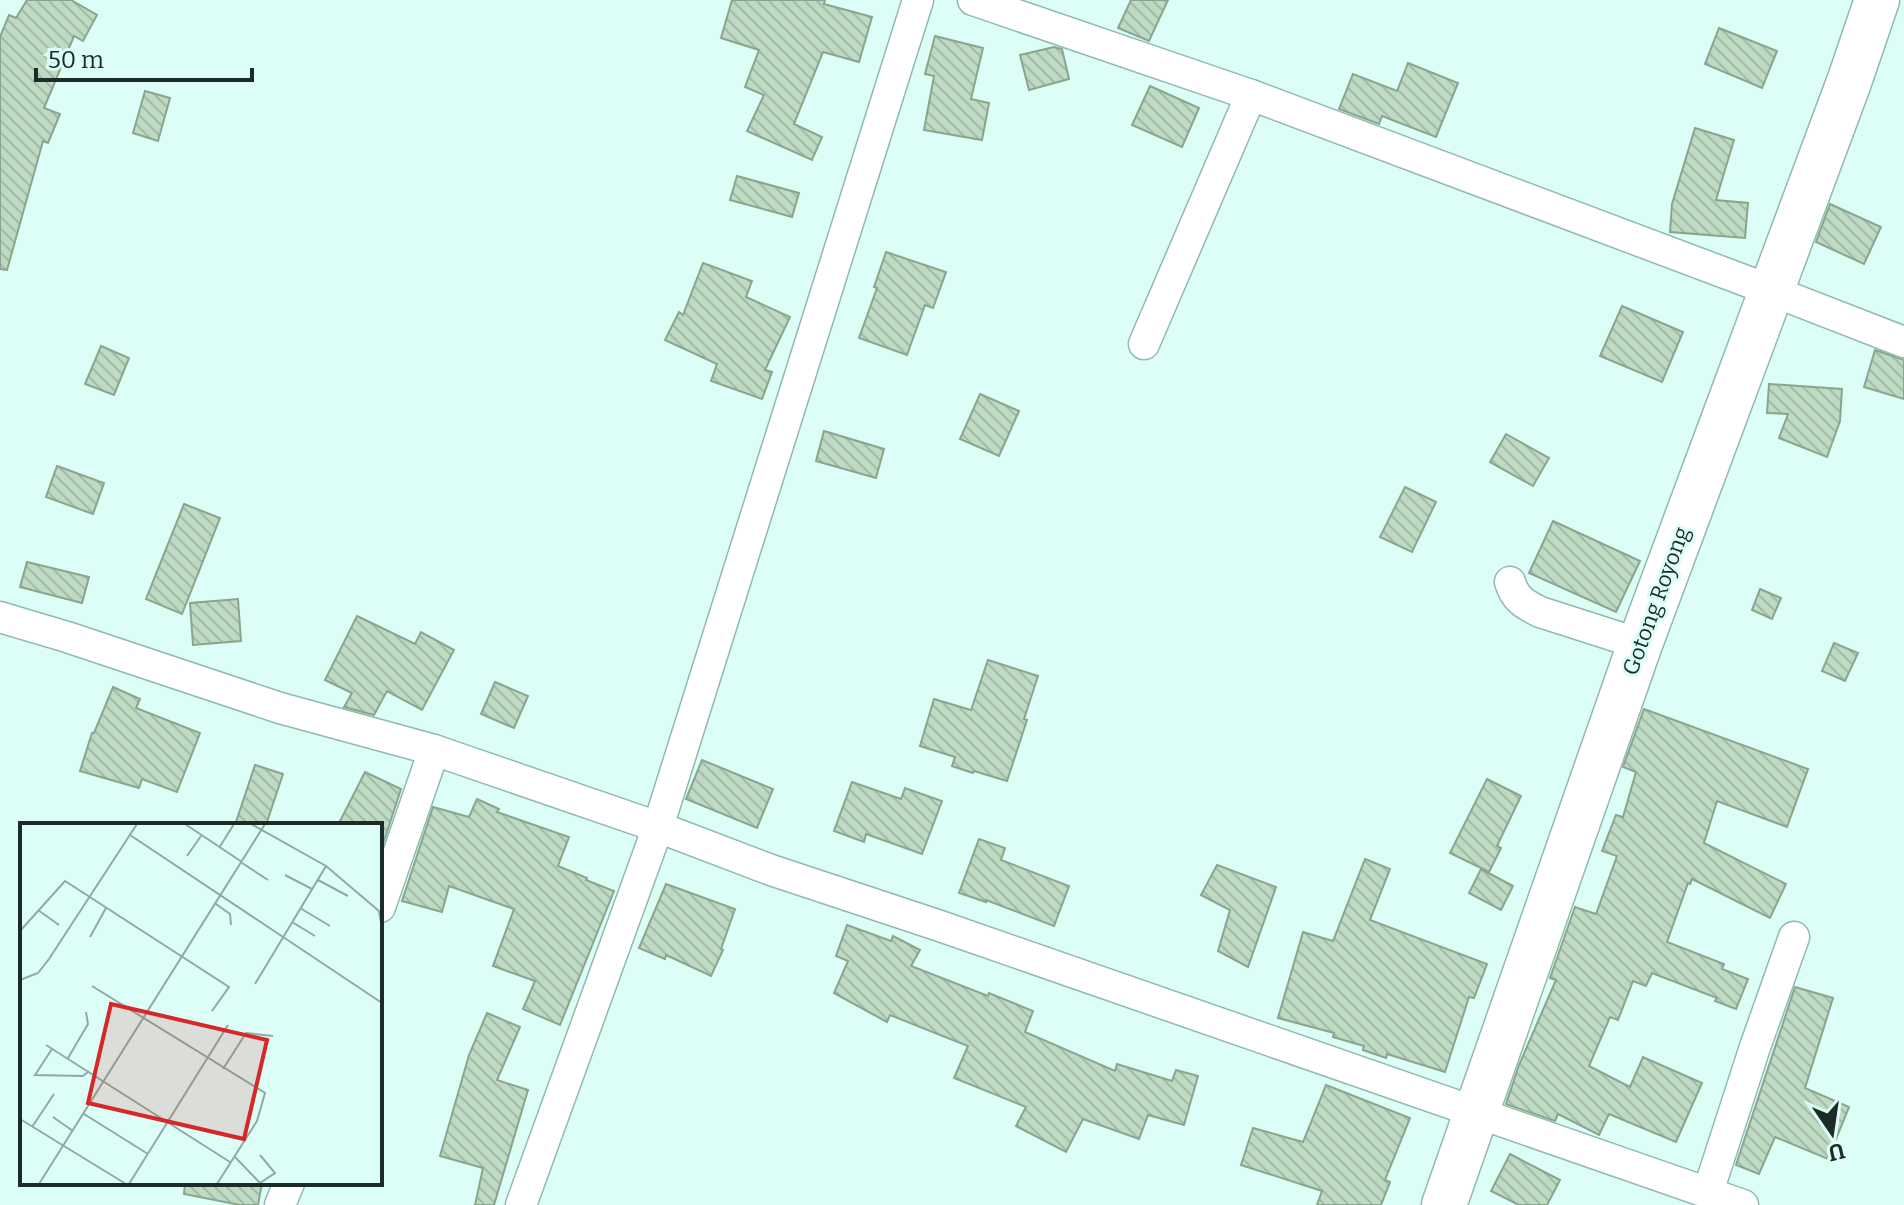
<svg xmlns="http://www.w3.org/2000/svg" width="1904" height="1205" font-family="Bitter,serif">
<style>
.building{fill:url(#building-back-hatch);stroke:#8aa58e;stroke-width:2}
.lines{fill:none;stroke-linecap:round;stroke-linejoin:round}
.street-casing{stroke:#91b9b1;stroke-width:33}
.secondary-casing{stroke:#91b9b1;stroke-width:47}
.street{stroke:#fff;stroke-width:30}
.secondary{stroke:#fff;stroke-width:44}
.labels{text-anchor:middle;dominant-baseline:central;stroke-width:6;stroke-linejoin:round;paint-order:stroke}
.street-label{font-size:22px;fill:#1b2b28;stroke:#dcfef7}
.inset-road{fill:none;stroke:#8faaa4;stroke-width:2}
.view{fill:#d62828;fill-opacity:0.15;stroke:#d62828;stroke-width:4}
.inset-edge{fill:none;stroke:#1b2b28;stroke-width:4}
</style>
<defs>
<pattern id="building-back-hatch" width="6" height="6" patternUnits="userSpaceOnUse" patternTransform="scale(2)"><rect width="6" height="6" fill="#bedac2"/><path d="M-1 5l2 2M0 0l6 6M5-1l2 2" fill="none" stroke="#a3bba7"/></pattern>
</defs>
<rect width="100%" height="100%" fill="#dcfef7"/>
<g class="building">
<polygon points="27,0 71,0 97,15 83,41 74,36 44,108 60,114 48,143 43,141 7,270 0,269 0,37 9,15 16,18"/>
<polygon points="732,0 825,0 824,4 872,17 859,62 823,52 794,124 822,137 812,160 747,131 764,95 745,87 759,50 721,38"/>
<polygon points="1131,0 1168,0 1149,41 1118,28"/>
<polygon points="1719,28 1777,51 1762,88 1705,64"/>
<polygon points="935,36 983,48 971,99 989,103 982,140 924,130 934,76 925,74"/>
<polygon points="1054,47 1062,49 1069,79 1029,90 1020,55"/>
<polygon points="1408,63 1458,83 1436,137 1382,116 1379,124 1339,109 1353,74 1397,91"/>
<polygon points="1150,86 1199,108 1182,147 1132,125"/>
<polygon points="145,91 170,98 158,141 133,133"/>
<polygon points="1695,128 1734,140 1716,200 1748,203 1745,238 1670,232 1672,204"/>
<polygon points="737,176 799,193 792,217 730,200"/>
<polygon points="1830,204 1881,227 1864,264 1816,242"/>
<polygon points="886,252 946,272 933,308 925,305 907,355 859,338 877,288 874,287"/>
<polygon points="703,263 752,281 746,297 790,317 765,370 772,372 762,399 711,381 717,364 665,340 679,312 683,315"/>
<polygon points="1622,306 1683,332 1662,382 1600,356"/>
<polygon points="101,346 129,358 114,395 85,384"/>
<polygon points="1875,350 1904,360 1904,399 1864,387"/>
<polygon points="1769,384 1842,389 1840,421 1827,457 1779,438 1788,414 1767,413"/>
<polygon points="980,394 1019,411 999,456 960,439"/>
<polygon points="824,431 884,449 876,478 816,461"/>
<polygon points="1506,434 1549,458 1533,486 1490,462"/>
<polygon points="57,466 104,483 93,514 46,497"/>
<polygon points="1405,487 1436,502 1412,552 1380,537"/>
<polygon points="184,504 220,518 182,614 146,599"/>
<polygon points="1553,521 1640,561 1616,612 1529,573"/>
<polygon points="27,562 89,577 82,603 20,587"/>
<polygon points="1760,589 1781,598 1772,619 1752,610"/>
<polygon points="238,599 241,641 193,645 190,603"/>
<polygon points="357,616 415,644 421,632 454,650 422,710 387,691 374,715 344,707 352,693 325,680"/>
<polygon points="1834,643 1858,653 1845,681 1822,671"/>
<polygon points="988,660 1038,676 1024,719 1027,720 1007,781 974,771 973,773 952,766 955,757 920,746 934,699 971,710"/>
<polygon points="495,682 528,696 514,728 481,714"/>
<polygon points="113,687 140,699 136,708 200,733 177,792 142,779 139,788 80,771 92,733 94,733"/>
<polygon points="1644,709 1808,769 1787,827 1717,801 1704,843 1786,884 1770,918 1692,879 1690,884 1688,883 1667,942 1724,964 1722,969 1748,979 1736,1009 1715,1001 1717,998 1652,973 1646,986 1633,981 1618,1020 1610,1017 1589,1066 1630,1087 1643,1057 1702,1083 1676,1142 1609,1114 1599,1135 1558,1114 1555,1121 1506,1104 1519,1065 1556,980 1550,978 1575,907 1596,914 1617,856 1602,851 1616,815 1623,817 1636,772 1623,767"/>
<polygon points="702,760 773,789 757,828 686,799"/>
<polygon points="255,765 283,774 266,825 235,825"/>
<polygon points="365,772 401,789 382,847 380,846 380,825 338,825"/>
<polygon points="1487,779 1521,796 1497,846 1501,848 1489,872 1450,853"/>
<polygon points="852,782 901,799 905,788 942,801 922,854 866,834 864,842 834,831"/>
<polygon points="477,799 499,809 497,812 569,837 558,866 587,878 586,880 614,891 560,1025 523,1009 535,981 493,966 514,909 449,886 442,912 402,901 433,807 469,817"/>
<polygon points="979,839 1005,848 1001,860 1069,886 1054,926 986,900 986,902 959,893"/>
<polygon points="1365,859 1390,869 1370,920 1487,964 1474,998 1469,997 1445,1072 1387,1054 1386,1058 1363,1050 1364,1046 1333,1037 1334,1033 1278,1018 1303,932 1333,941"/>
<polygon points="1217,865 1276,887 1248,967 1218,951 1230,910 1201,895"/>
<polygon points="1481,869 1513,886 1501,910 1469,893"/>
<polygon points="666,884 735,909 721,949 723,950 711,976 666,955 665,959 639,948"/>
<polygon points="847,925 891,941 893,936 920,950 911,966 988,996 989,993 1033,1011 1025,1032 1115,1071 1117,1064 1172,1081 1176,1070 1198,1076 1184,1125 1148,1115 1139,1139 1083,1119 1066,1152 1016,1126 1026,1107 954,1078 968,1046 890,1015 887,1022 834,993 848,961 836,956"/>
<polygon points="1795,987 1833,998 1805,1088 1849,1107 1828,1159 1775,1137 1759,1174 1736,1165"/>
<polygon points="487,1013 520,1027 497,1080 528,1090 494,1205 475,1205 483,1168 440,1156 469,1055"/>
<polygon points="1326,1085 1410,1118 1385,1180 1390,1182 1381,1205 1317,1205 1322,1191 1241,1165 1253,1128 1303,1142"/>
<polygon points="1510,1154 1560,1180 1547,1205 1519,1205 1491,1191"/>
<polygon points="185,1183 262,1183 258,1205 240,1205 184,1194"/>
</g>
<g class="lines">
<defs>
<g id="street">
<polyline points="973,0 1251,95 1770,290 1904,342"/>
<polyline points="1144,344 1251,95"/>
<path d="M 1510,582 C 1515,599 1524,604 1540,612 L 1640,644"/>
<polyline points="0,617 67,637 280,708 434,750 658,827 771,870 937,925 1743,1205"/>
<polyline points="380,907 434,750"/>
<polyline points="1708,1192 1755,1047 1794,937"/>
<polyline points="280,1205 289,1183"/>
<polyline points="521,1205 658,827 918,0"/>
</g>
<polyline id="secondary" points="1444,1205 1640,644 1849,82 1877,0"/>
</defs>
<use href="#street" class="street-casing"/>
<use href="#secondary" class="secondary-casing"/>
<use href="#street" class="street"/>
<use href="#secondary" class="secondary"/>
</g>
<g class="labels">
<g class="street-label">
<text transform="translate(1656 601) rotate(-70)">Gotong Royong</text>
</g>
</g>
<g transform="translate(20 823)">
<rect width="362" height="362" fill="#dcfef7"/>
<path class="inset-road" d="M 165,1 L 222,39M 231,1 L 306,43 L 235,161M 110,12 L 362,180M 199,25 L 214,1M 167,33 L 181,13M 222,40 L 248,57M 306,43 L 359,88 L 361,100M 265,52 L 292,66M 298,57 L 328,73M 196,81 L 210,91 L 211,102M 280,85 L 310,103M 18,87 L 39,102M 272,99 L 295,113M 0,108 L 45,58 L 209,164 L 192,188M 70,114 L 86,85M 0,157 L 18,150 L 29,136 L 117,1M 72,163 L 245,270 L 237,298 L 197,361M 26,222 L 210,339M 32,226 L 15,252 L 63,253 L 69,248M 48,235 L 68,201 L 66,189M 203,246 L 226,210 L 253,213M 64,291 L 128,331M 33,294 L 53,308M 0,296 L 106,361M 12,304 L 34,271M 214,333 L 240,360 L 255,350 L 240,332M 19,361 L 245,1M 109,361 L 208,202"/>
<path class="view" d="M 91,181 L 247,217 L 224,316 L 68,280 Z"/>
<rect width="362" height="362" class="inset-edge"/>
</g>
<g transform="translate(1832 1133) rotate(167)" stroke="#dcfef7" stroke-width="6" paint-order="stroke">
<path d="M0-6L14 30L0 20L-14 30Z" fill="#1b2b28"/>
<text y="-12" font-size="22" font-weight="bold" text-anchor="middle" fill="#1b2b28">U</text>
</g>
<path d="M36 68v12h216v-12" fill="none" stroke="#1b2b28" stroke-width="4"/>
<text x="48" y="68" font-size="24" fill="#1b2b28" stroke="#dcfef7" stroke-width="6" paint-order="stroke">50 m</text>
</svg>
